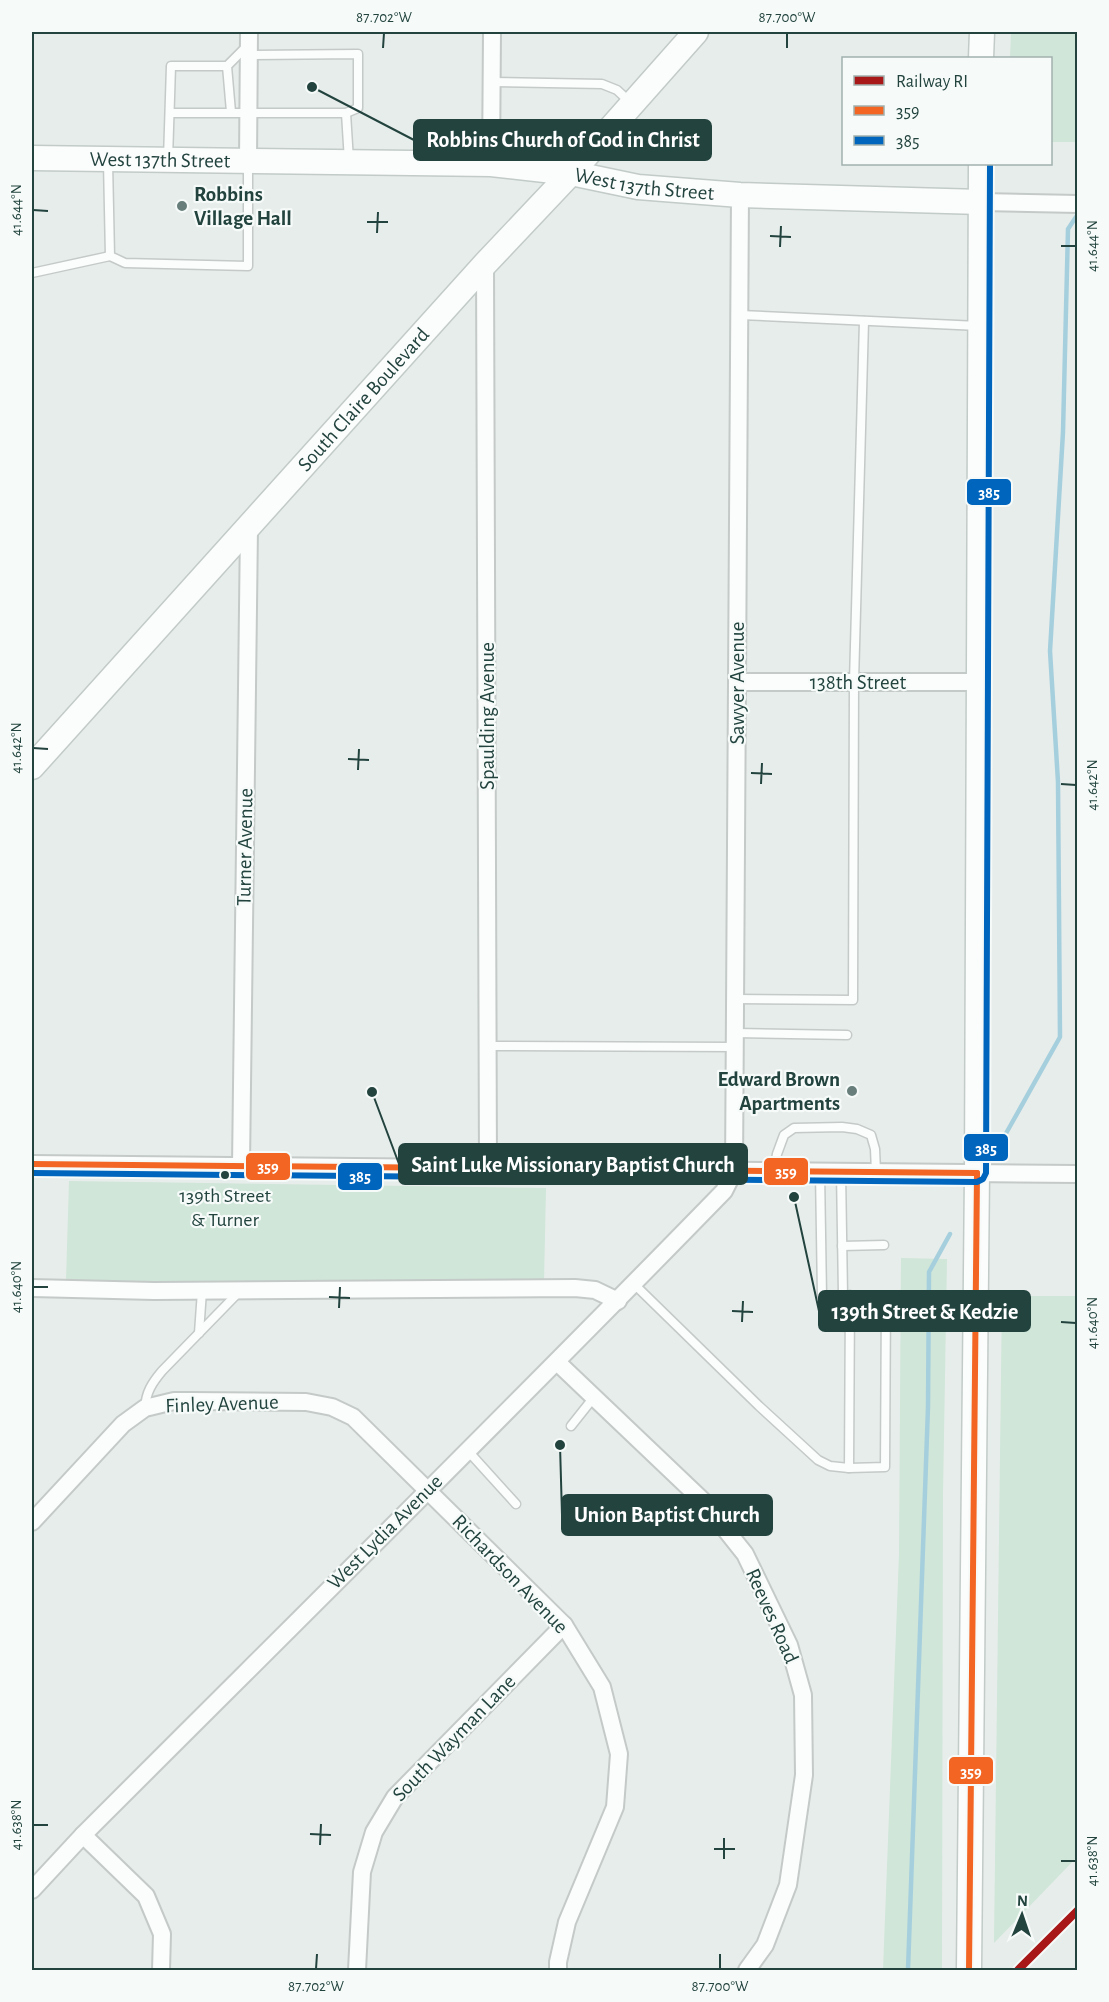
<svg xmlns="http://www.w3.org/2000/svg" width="1109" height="2002" font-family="'Alegreya Sans',sans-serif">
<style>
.green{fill:#d0e6d9}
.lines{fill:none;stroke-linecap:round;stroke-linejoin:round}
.stream{stroke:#a6cfdd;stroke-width:4.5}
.lane-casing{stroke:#c4cac8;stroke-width:11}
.street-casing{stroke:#c4cac8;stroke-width:20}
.secondary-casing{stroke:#c2cbc8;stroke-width:27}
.lane{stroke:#fbfcfc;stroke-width:8}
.street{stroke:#fbfcfc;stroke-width:16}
.secondary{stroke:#fbfcfc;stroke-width:24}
.rail{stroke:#c8cdcc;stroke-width:4.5;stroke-dasharray:12 6;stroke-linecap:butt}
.bus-1-casing{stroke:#f6fbf9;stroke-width:10}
.bus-2-casing{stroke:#f6fbf9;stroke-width:10}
.bus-1{stroke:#f26522;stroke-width:6}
.bus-2{stroke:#0065bd;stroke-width:6}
.rail-1-casing{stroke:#f6fbf9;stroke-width:12}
.rail-1{stroke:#a81818;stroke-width:8}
.ticks{fill:none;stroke:#22433e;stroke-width:2}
.poi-dot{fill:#677e7b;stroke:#f6fbf9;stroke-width:2}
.bus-dot{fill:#22433e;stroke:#f6fbf9;stroke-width:2}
.labels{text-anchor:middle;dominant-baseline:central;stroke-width:4.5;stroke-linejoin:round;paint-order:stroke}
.bus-label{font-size:20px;fill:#22433e;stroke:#f6fbf9}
.street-label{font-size:21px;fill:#22433e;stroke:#f6fbf9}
.poi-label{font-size:21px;font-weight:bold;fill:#22433e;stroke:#f6fbf9;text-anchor:start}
.leader{fill:none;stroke:#22433e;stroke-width:2}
.callout-dot{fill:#22433e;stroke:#f6fbf9;stroke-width:2}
.callout{fill:#22433e;stroke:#22433e;stroke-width:2}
.callout-label{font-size:22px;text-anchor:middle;font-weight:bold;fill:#fff}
.line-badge{stroke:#f6fbf9;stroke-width:2}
.badge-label{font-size:16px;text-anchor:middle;font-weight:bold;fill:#fff}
.neatline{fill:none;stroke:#22433e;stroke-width:2}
.ticks-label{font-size:15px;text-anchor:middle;fill:#22433e}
</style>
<rect width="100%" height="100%" fill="#e7edeb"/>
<g class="green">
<polygon points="1011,32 1077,32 1077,142 1051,142 1050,58 1010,58"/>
<polygon points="69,1181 546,1188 544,1281 66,1281"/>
<polygon points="901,1258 947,1259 943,1494 942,1970 883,1970 899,1554"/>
<polygon points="1002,1296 1077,1296 1078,1856 994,1943"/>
</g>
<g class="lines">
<g class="stream">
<polyline points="1004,1137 1060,1037 1058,782 1050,651 1063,432 1068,229 1076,217"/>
<polyline points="908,1970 928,1407 929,1272 950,1234"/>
</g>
<defs>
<g id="lane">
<polyline points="227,66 231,112"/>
<polyline points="491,82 602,84 617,90 632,104"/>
<polyline points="170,113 346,113 358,108 358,54 249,55"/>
<polyline points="346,113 349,161"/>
<polyline points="168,159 171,66 227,66 248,45"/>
<polyline points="108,162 110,256 125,263 248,266 248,164"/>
<polyline points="32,273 110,256"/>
<polyline points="740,315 979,326"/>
<polyline points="735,999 853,1000 854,682 864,321"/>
<polyline points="735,1033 847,1035"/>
<polyline points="488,1046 735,1047"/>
<polyline points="774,1171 777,1154 784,1135 794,1128 842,1127 857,1129 871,1135 875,1149 876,1172"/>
<polyline points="820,1172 822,1296 886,1296 885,1467 849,1468 850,1295"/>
<polyline points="841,1172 843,1295"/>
<polyline points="842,1246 884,1245"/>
<polyline points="634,1284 759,1406 818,1460 830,1466 849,1468"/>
<polyline points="830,1296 830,1326 850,1327"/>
<polyline points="199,1333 202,1291"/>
<path d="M 145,1408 C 146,1392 152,1383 162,1371 L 239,1292"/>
<polyline points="571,1426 594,1397"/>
<polyline points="468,1451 516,1504"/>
</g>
<g id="street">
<polyline points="248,161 249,32"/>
<polyline points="491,164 492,32"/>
<polyline points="981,202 1078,204"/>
<polyline points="485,264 488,1168"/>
<polyline points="737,682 978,682"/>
<polyline points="32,1164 1078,1174"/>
<polyline points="241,1166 249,528"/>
<polyline points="32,1288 154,1291 575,1288 595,1290 618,1301"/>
<polyline points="557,1362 702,1500 745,1554 789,1645 803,1695 804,1775 788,1885 765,1945 747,1970"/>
<polyline points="32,1522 123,1424 145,1408 174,1401 188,1401 306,1402 332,1407 353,1417 564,1625 602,1687 619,1754 615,1807 567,1922 558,1962 558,1970"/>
<polyline points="83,1835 146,1896 162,1934 161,1970"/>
<path d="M 32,1890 L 83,1835 C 297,1621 513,1408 724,1191 L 734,1171 L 740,195"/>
<polyline points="357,1970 362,1872 374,1832 395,1797 564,1625"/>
</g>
<g id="secondary">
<polyline points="981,58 982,32"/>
<path id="s1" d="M 32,158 L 491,164 L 571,173 L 638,187 L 740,195 L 981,202"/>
<path id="s2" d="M 32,767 L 485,264 L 571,173 L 696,32"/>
<polyline points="969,1970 977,1173 981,164"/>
</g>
</defs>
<use href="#lane" class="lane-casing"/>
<use href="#street" class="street-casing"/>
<use href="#secondary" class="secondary-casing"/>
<use href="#lane" class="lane"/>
<use href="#street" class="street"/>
<use href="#secondary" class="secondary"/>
<polyline class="rail" points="1062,1925 1078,1907"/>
<defs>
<g id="bus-1">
<polyline points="32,1164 977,1173"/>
<polyline points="969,1970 977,1173"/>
</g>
<polyline id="bus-2" points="32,1173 977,1182 983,1179 986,1173 990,164"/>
</defs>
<use href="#bus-1" class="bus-1-casing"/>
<use href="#bus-2" class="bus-2-casing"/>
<use href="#bus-1" class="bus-1"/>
<use href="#bus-2" class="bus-2"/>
<defs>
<polyline id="rail-1" points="1018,1970 1078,1910"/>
</defs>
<use href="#rail-1" class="rail-1-casing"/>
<use href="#rail-1" class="rail-1"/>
</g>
<path class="ticks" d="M 383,48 L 384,33M 787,48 L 787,33M 33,210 L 48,211M 367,222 L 388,222M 377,233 L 378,212M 770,236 L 791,237M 1061,246 L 1076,246M 780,247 L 781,226M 33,748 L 48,749M 348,759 L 369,760M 358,770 L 359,749M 751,773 L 772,774M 761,784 L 762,763M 1061,784 L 1076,785M 33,1287 L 48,1287M 329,1297 L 350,1298M 339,1308 L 340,1287M 732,1311 L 753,1312M 742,1322 L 743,1301M 1061,1322 L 1076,1323M 33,1825 L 48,1825M 310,1834 L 331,1835M 320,1845 L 321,1824M 714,1849 L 735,1849M 724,1859 L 724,1838M 1061,1861 L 1076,1861M 316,1969 L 317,1954M 720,1969 L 720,1954"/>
<g class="poi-dot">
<circle cx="182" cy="206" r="6"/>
<circle cx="852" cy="1091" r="6"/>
</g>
<circle class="bus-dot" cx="225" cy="1175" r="5"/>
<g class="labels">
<g class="bus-label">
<text x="225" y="1196">139th Street<tspan x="225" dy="24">&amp; Turner</tspan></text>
</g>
<g class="street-label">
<text stroke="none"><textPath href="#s1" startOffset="128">West 137th Street</textPath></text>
<text stroke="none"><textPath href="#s1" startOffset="614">West 137th Street</textPath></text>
<text stroke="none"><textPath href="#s2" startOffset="495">South Claire Boulevard</textPath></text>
<text x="858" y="682">138th Street</text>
<text transform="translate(737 683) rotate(-90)">Sawyer Avenue</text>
<text transform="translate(487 716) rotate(-90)">Spaulding Avenue</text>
<text transform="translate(245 847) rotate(-89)">Turner Avenue</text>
<text transform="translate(222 1404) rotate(-2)">Finley Avenue</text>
<text transform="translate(385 1532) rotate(-45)">West Lydia Avenue</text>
<text transform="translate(510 1574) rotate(46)">Richardson Avenue</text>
<text transform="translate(772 1616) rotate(66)">Reeves Road</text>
<text transform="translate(454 1738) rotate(-46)">South Wayman Lane</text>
</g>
<g class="poi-label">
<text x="194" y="194">Robbins<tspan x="194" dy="24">Village Hall</tspan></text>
<text x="840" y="1079" text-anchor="end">Edward Brown<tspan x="840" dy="24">Apartments</tspan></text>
</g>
</g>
<path class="leader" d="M312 87L414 140M372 1092L399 1164M794 1197L819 1311M560 1445L562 1515"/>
<g class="callout-dot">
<circle cx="312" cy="87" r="6"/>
<circle cx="372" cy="1092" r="6"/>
<circle cx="794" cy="1197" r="6"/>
<circle cx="560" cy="1445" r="6"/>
</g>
<g class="callout">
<rect x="414" y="120" width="297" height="40" rx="6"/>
<rect x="399" y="1144" width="348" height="40" rx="6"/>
<rect x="819" y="1291" width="211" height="40" rx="6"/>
<rect x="562" y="1495" width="210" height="40" rx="6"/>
</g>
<g class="callout-label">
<text x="563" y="147">Robbins Church of God in Christ</text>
<text x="573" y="1172">Saint Luke Missionary Baptist Church</text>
<text x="925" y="1319">139th Street &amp; Kedzie</text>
<text x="667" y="1522">Union Baptist Church</text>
</g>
<g class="line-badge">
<rect x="966" y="478" width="46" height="28" rx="6" fill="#0065bd"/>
<rect x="963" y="1133" width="46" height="29" rx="6" fill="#0065bd"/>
<rect x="245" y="1152" width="46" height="29" rx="6" fill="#f26522"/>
<rect x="763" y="1157" width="46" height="29" rx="6" fill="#f26522"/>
<rect x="337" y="1162" width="46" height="29" rx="6" fill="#0065bd"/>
<rect x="948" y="1756" width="46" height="29" rx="6" fill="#f26522"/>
</g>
<g class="badge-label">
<text x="989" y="498">385</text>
<text x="986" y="1154">385</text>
<text x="268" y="1172">359</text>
<text x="786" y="1177">359</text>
<text x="360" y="1182">385</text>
<text x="971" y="1777">359</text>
</g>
<rect width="1109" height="2002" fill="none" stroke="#f6fbf9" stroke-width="66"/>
<rect x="842" y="57" width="210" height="108" fill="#f6fbf9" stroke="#a1b1ae" stroke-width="1.5"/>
<rect x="854" y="76" width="30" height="9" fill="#a81818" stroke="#a1b1ae" stroke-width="1.5"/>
<text x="896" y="87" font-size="18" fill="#22433e">Railway RI</text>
<rect x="854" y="106" width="30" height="9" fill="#f26522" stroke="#a1b1ae" stroke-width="1.5"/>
<text x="896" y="117" font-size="18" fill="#22433e">359</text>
<rect x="854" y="136" width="30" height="9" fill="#0065bd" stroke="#a1b1ae" stroke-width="1.5"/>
<text x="896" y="147" font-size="18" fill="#22433e">385</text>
<g transform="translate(1022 1915) rotate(2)" stroke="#f6fbf9" stroke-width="4.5" paint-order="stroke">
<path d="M0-4.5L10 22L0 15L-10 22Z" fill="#22433e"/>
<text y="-9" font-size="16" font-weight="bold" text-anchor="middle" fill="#22433e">N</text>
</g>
<rect x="33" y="33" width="1043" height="1936" class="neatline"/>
<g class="ticks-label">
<text x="384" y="22">87.702°W</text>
<text x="787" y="22">87.700°W</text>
<text transform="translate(16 210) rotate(-90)" y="5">41.644°N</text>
<text transform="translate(1092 246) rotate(-90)" y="5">41.644°N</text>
<text transform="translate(16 748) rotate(-90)" y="5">41.642°N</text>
<text transform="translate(1092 785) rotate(-90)" y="5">41.642°N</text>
<text transform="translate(16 1287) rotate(-90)" y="5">41.640°N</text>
<text transform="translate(1092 1323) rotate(-90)" y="5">41.640°N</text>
<text transform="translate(16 1825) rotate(-90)" y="5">41.638°N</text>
<text transform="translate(1092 1861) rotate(-90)" y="5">41.638°N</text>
<text x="316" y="1991">87.702°W</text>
<text x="720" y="1991">87.700°W</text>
</g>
</svg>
